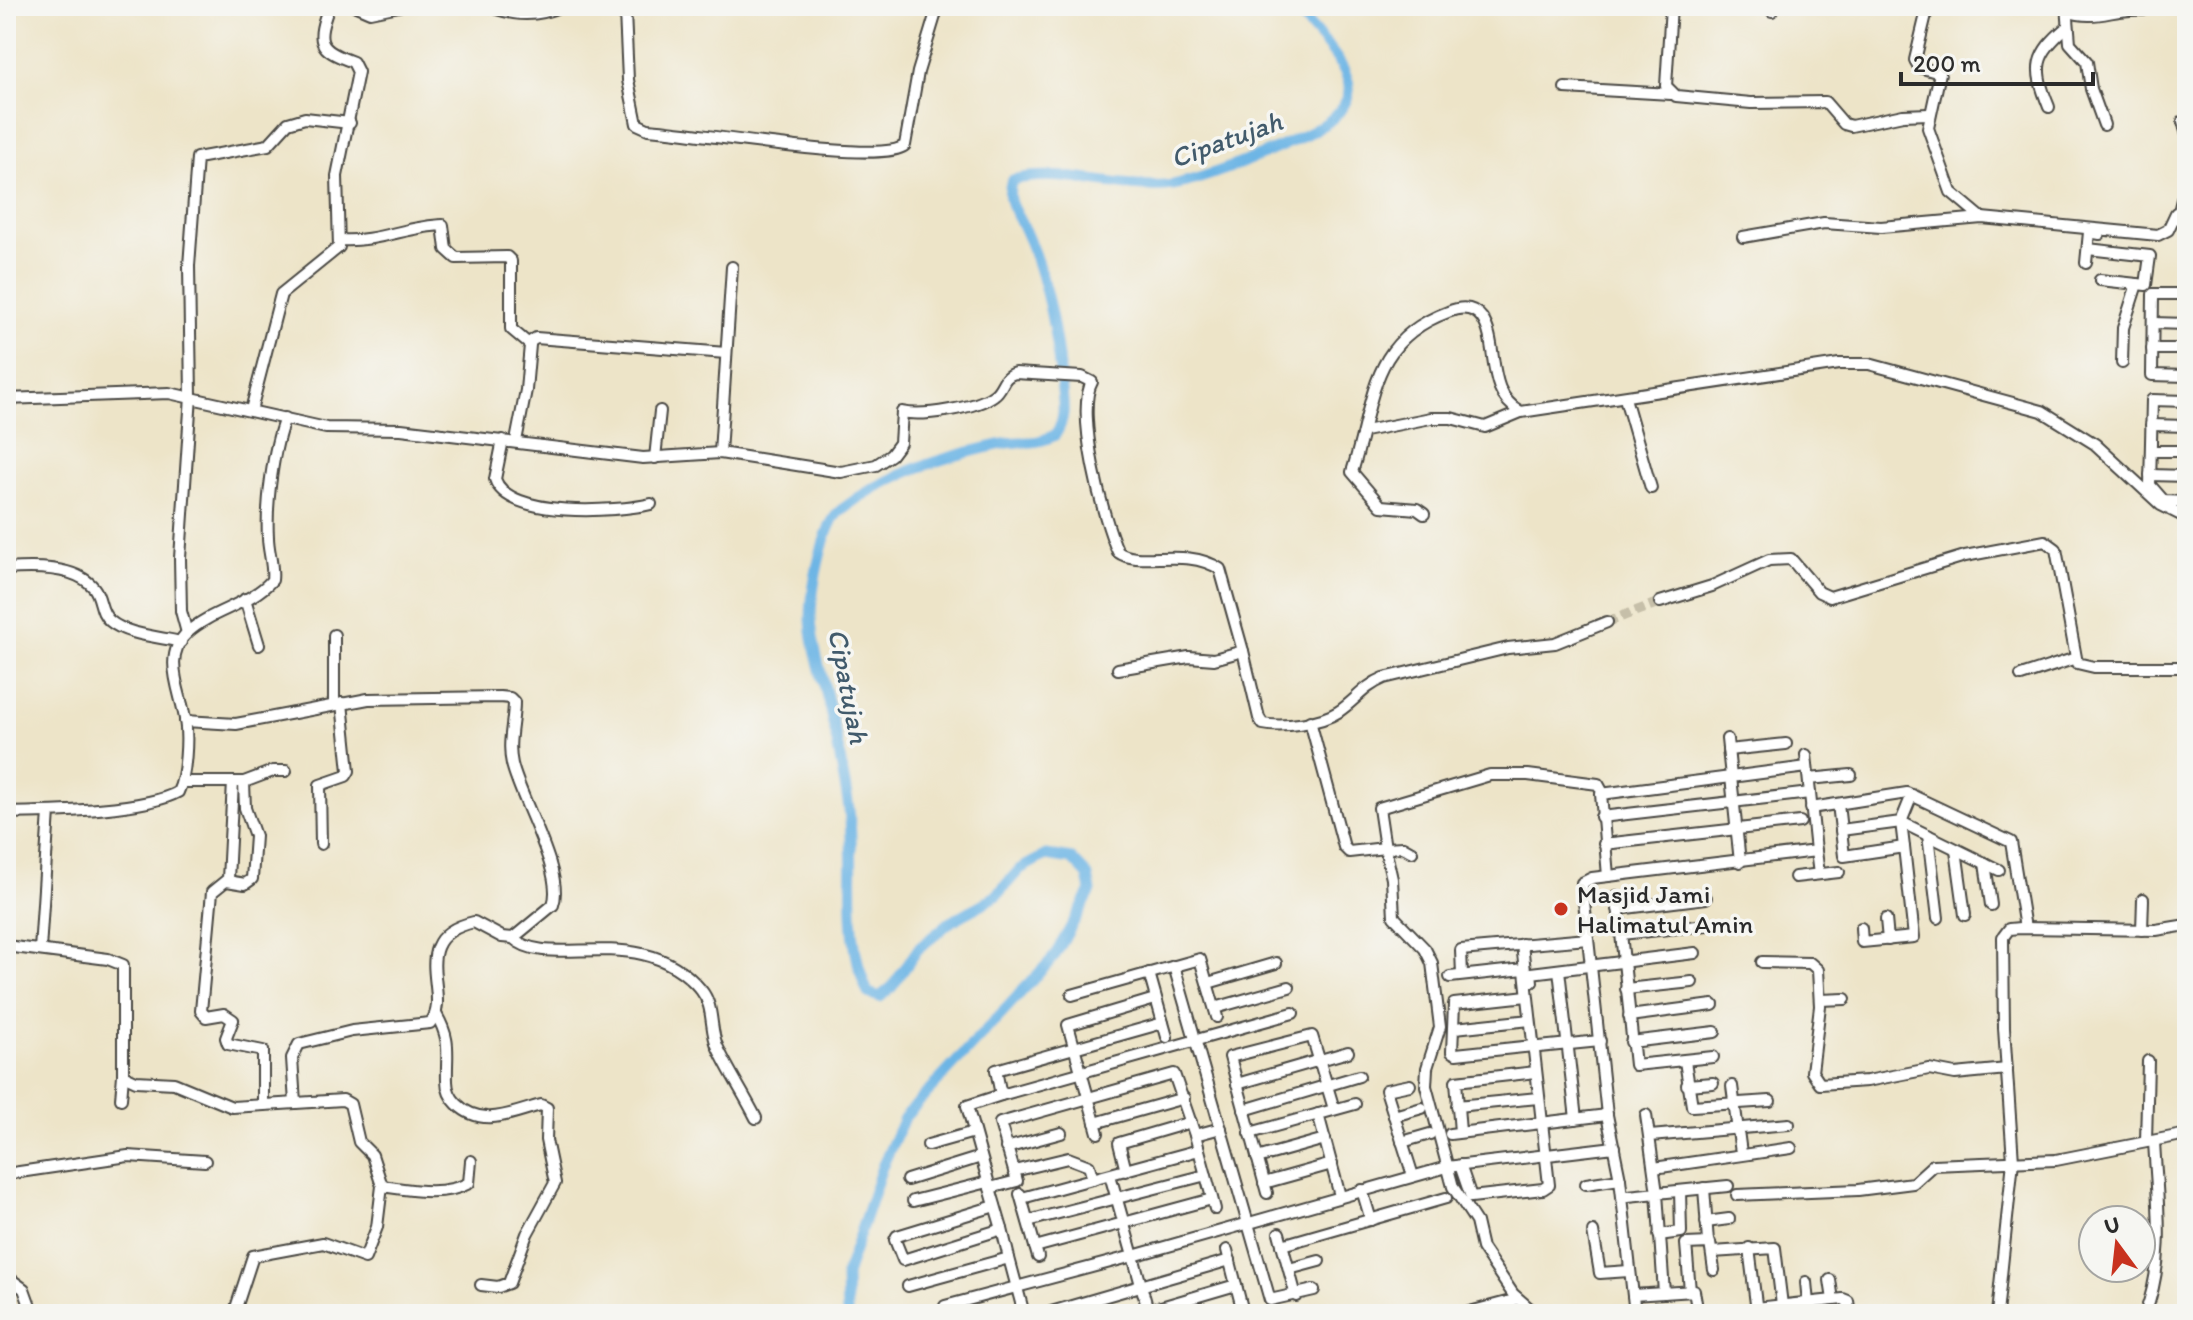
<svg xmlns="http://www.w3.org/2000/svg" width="2193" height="1320" font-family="Itim,sans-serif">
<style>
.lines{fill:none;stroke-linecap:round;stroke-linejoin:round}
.river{stroke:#6db5e5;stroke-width:11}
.minor-tunnel{stroke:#c6bfa9;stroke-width:10;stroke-dasharray:10 5;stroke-linecap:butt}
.minor-casing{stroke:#484743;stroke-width:14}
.minor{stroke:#fff;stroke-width:10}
.poi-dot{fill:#c8321e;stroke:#f6f6f2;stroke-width:3}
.labels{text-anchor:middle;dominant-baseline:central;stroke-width:7;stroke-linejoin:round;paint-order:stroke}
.poi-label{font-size:26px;fill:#2b2b2b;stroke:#f6f6f2;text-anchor:start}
.water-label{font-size:28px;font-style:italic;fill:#425b6c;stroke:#f6f6f2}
</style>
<rect width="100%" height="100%" fill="#f6f6f2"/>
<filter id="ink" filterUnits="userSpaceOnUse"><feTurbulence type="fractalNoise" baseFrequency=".0125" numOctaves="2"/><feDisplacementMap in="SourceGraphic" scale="16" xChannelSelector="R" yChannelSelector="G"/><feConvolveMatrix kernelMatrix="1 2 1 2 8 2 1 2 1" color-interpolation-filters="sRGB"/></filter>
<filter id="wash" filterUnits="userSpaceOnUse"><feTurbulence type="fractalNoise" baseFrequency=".006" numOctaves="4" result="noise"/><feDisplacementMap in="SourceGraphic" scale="32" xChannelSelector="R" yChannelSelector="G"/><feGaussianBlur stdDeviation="1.8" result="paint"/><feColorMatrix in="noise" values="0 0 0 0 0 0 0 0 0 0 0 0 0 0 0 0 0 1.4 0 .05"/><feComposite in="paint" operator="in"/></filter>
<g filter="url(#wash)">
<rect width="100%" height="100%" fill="#ede4c8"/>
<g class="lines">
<path class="river" d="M 847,1314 L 846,1275 L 882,1167 L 904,1118 L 1054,957 L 1091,891 L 1088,876 L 1072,859 L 1046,855 L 1020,869 L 996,896 L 949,923 L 918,949 L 892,987 L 880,997 L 868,993 C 841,932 858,866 848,802 C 842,768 836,734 828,701 C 822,674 812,646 811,618 C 811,593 822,525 841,510 C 890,472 944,457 1003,444 C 1024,439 1031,447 1055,435 C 1067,418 1063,402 1061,382 C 1055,329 1047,279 1025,231 C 1016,210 1004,203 1012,180 C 1062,168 1114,189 1165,186 C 1196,184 1311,138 1334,117 C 1341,111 1348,100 1349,91 C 1352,66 1308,25 1292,6"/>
</g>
</g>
<g filter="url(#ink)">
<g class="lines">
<polyline class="minor-tunnel" points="1607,622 1660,602"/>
<defs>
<g id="minor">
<polyline points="356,6 370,12 399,6"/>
<path d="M 489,6 C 513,16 538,17 561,6"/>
<path d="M 618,6 L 625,12 L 628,80 L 637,124 L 648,129 C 689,131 884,166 905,145 L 918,72 L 938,6"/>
<polyline points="1671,6 1666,86 1676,96 1751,103 1825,102 1844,124 1851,126 1903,115 1929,114"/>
<polyline points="1928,6 1915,60 1919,67 1940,73 1928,128 1951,192 1982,218"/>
<polyline points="2067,6 2070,43 2087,62 2091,89 2104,125"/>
<polyline points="1772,11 1773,6"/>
<path d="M 2067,11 C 2097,22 2113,7 2143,10"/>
<polyline points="1565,88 1671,94"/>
<path d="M 2049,107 C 2033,68 2034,55 2067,27"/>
<polyline points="2183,121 2187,135"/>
<polyline points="2179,212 2187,179"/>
<polyline points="1743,237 1824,223 1881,227 1982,218 2158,235 2168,230 2176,213 2187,212"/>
<path d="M 340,240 C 375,243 408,226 443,225 L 446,249 L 456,258 L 507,257 L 511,261 L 511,329 L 530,345 L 526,390 L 516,441"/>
<polyline points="2088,249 2150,256 2146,285 2137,284 2123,328 2122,363"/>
<polyline points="2086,263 2089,232 2100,234"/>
<polyline points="2100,280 2137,284"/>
<polyline points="2187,294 2153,294 2152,375 2187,376"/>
<polyline points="2153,323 2187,324"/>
<polyline points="530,342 536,338 726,353"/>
<polyline points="2152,349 2187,349"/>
<polyline points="1625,398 1651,488"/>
<path d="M 6,399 L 169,393 L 326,428 L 401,429 L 643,458 L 720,453 L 841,472 L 876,465 L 891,455 L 900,443 L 902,412 C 922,417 977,408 994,395 C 1004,388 1001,377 1015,373 L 1082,377 L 1092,382 C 1075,411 1103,520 1118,552 C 1140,568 1184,546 1220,569 L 1243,651"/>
<polyline points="2187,401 2152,400 2150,485 2164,501 2187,502"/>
<path d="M 251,410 L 281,294 L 339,247 L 337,176 L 358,72 L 353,62 C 317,49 316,42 329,6"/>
<polyline points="2151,425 2187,426"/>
<polyline points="1365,431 1431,418 1451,418 1485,427 1521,412"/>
<path d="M 503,440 L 495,479 C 508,519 617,512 651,504"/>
<polyline points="2151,451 2187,451"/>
<polyline points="720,453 732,267"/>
<polyline points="655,458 660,411"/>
<polyline points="2150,475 2187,476"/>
<path d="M 1424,514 L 1417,509 L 1381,506 L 1352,472 C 1375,400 1369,341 1448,312 C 1460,307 1473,306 1482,318 C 1500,344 1484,392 1521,412 L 1839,364 L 1869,364 L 2042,411 L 2095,444 L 2161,505 L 2187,518"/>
<path d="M 6,569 C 31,567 76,565 94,588 C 102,598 99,612 110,621 C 126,635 161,637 181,642"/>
<polyline points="245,599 259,645"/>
<polyline points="1660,602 1712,586 1769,560 1791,559 1819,592 1830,597 1965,556 2045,541 2056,549 2077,663 2094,667 2187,667"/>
<polyline points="187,633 181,611 180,558 191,396 189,266 197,158 268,145 288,123 305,118 350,123"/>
<polyline points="334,635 334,705"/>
<path d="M 1118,669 L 1189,657 L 1214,659 L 1243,651 L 1259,718 L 1263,724 C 1283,728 1321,723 1338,712 C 1355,701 1364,686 1384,678 L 1508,648 L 1555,643 L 1607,622"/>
<polyline points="2021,676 2073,659"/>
<path d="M 185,721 L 236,724 L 368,699 L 500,697 L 510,698 L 514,702 C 514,723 507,742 512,764 C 520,799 565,873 553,905 L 513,938 L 502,937 L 474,922 C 403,938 454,997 430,1023 L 352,1031 L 299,1044 L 292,1058 L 295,1103"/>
<polyline points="1310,721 1344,847 1349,852 1385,848 1392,879 1394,917 1425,949 1432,963 1440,1027 1427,1068 1426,1086 1453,1187 1476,1222 1482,1248 1513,1294 1536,1314"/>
<polyline points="1727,739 1740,862"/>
<polyline points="1728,750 1786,744"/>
<polyline points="1809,779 1851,775"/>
<polyline points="182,782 244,782 273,771 286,771"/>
<polyline points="233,782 228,879 212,892 201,1011 206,1017 224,1014 233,1020 226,1038 228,1044 263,1051 263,1104"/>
<polyline points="1838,804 1844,856 1904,847 1914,937 1862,942 1861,928"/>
<polyline points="1811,808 1907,793 2011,842 2025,928"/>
<path d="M 6,813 C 47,812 144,811 178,792 C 186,776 188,738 185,719 C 181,691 161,656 188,632 C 212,610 250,605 272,580 C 274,566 268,551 268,537 C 266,504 273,448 285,418"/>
<polyline points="1601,817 1810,793"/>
<polyline points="1841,830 1901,822 1999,870"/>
<polyline points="1928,835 1938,918"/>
<polyline points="321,844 320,785 346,776 349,771 342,703"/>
<polyline points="1604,844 1800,822"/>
<polyline points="1904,847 1901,822 1912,795"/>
<polyline points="1956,850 1965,915"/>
<polyline points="1816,851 1819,874"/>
<polyline points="1412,852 1403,847 1385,848 1379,808 1490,775 1528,775 1598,784 1603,793"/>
<polyline points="1985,863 1991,905"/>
<polyline points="1608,876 1601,794 1807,767"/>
<polyline points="1795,877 1839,872"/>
<polyline points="227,881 245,884 252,879 255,836 245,808 244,782"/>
<polyline points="1617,896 1635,1065 1713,1057"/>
<polyline points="1618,909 1706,898"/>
<polyline points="1886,919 1888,940"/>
<polyline points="2142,930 2143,899"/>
<polyline points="1621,934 1707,925"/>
<path d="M 513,938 C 549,972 643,919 701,990 C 715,1007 709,1029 718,1048 C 729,1072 744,1094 756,1118"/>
<polyline points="6,946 108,959 123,965 123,1075 136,1081 174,1083 232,1107 343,1100 350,1104 359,1142 372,1155 382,1186 377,1227 365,1258 323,1243 253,1256 234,1314"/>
<polyline points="40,950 49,812"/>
<polyline points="1762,962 1810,963 1818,970 1820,1006 1812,1072 1820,1084 1867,1081 1929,1069 1955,1074 2007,1069"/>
<polyline points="1174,966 1270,1300 1314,1290"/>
<polyline points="1559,970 1576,1119"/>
<polyline points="1149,973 1167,1037"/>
<polyline points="1462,975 1461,950 1588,939"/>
<polyline points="1450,977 1524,969"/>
<polyline points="1532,982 1531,973 1695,953"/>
<polyline points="1208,983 1276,963"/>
<polyline points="1626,989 1692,982"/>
<polyline points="1072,995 1200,959 1217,1017"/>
<polyline points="1527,996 1454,1004 1452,1052 1456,1054 1533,1046"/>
<polyline points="1820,1000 1845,999"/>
<polyline points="1215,1008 1289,987"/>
<path d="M 436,1014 C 452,1042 446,1052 447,1081 C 447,1090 451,1098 457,1104 C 482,1129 513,1112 541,1105 L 547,1108 L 546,1140 L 555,1183 L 527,1234 L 509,1283 L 498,1287 L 481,1285"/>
<polyline points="1629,1016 1713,1005"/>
<polyline points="1163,1023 996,1070 1001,1095 1293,1013"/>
<polyline points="1455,1028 1530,1020"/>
<polyline points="1631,1042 1715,1032"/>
<polyline points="1539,1047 1600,1041"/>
<polyline points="1685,1061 1692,1106 1770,1101"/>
<polyline points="1237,1084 1348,1052"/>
<polyline points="1410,1085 1386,1090 1413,1176"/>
<polyline points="1687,1085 1713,1083"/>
<polyline points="1732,1086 1741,1153"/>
<polyline points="1001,1095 967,1106 990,1188 1017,1181 1000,1123 1174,1074 1195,1135 1221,1128"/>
<polyline points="121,1099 123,1075"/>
<polyline points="1457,1106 1538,1098"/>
<polyline points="1244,1110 1359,1076"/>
<polyline points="1318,1114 1340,1196"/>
<polyline points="1394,1116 1422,1108"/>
<polyline points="1095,1123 1184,1098"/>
<polyline points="1460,1132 1456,1081 1536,1072"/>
<polyline points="1098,1133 1068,1025 1155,999"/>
<polyline points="1250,1133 1355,1104"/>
<polyline points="1450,1134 1607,1115"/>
<polyline points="1195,1135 1215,1209"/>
<polyline points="1650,1136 1789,1124"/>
<polyline points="1402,1142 1430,1134"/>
<polyline points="2146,1142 2148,1061"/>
<polyline points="928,1145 974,1132"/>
<polyline points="1006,1148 1061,1133"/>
<polyline points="1257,1158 1325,1139"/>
<polyline points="1460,1165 1471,1197 1543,1189 1549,1185 1522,944"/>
<polyline points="1654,1168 1791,1148"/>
<polyline points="1014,1171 1068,1158 1089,1166 1093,1179"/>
<polyline points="1126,1171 1119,1143 1191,1122"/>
<polyline points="6,1174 128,1156 205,1161"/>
<polyline points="907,1180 981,1157"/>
<polyline points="1264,1183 1332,1164"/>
<polyline points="1586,1184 1620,1179"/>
<path d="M 382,1186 C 410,1190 443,1197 469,1183 L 471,1161"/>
<polyline points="990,1188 1002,1229"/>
<polyline points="1704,1188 1708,1242"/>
<polyline points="1362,1190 1371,1220"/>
<polyline points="1267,1193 1230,1057 1312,1036 1334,1109"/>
<polyline points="1020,1194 1038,1257"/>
<polyline points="1737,1195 1858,1190 1913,1183 1933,1165 2056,1160 2187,1134"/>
<polyline points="1628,1196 1657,1193 1646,1115"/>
<polyline points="1022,1198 1199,1150"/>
<polyline points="913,1201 988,1182"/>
<polyline points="995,1206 897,1236 895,1240 903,1260 1002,1229 1009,1258"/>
<polyline points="1028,1221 1206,1175"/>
<polyline points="1706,1222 1729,1219"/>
<polyline points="1593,1232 1600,1273 1629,1271"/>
<polyline points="1279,1233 1296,1296"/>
<polyline points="1659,1235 1681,1232 1680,1191"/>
<polyline points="1282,1245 1446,1198"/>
<polyline points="1035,1247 1212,1199"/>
<polyline points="1749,1248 1757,1312"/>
<polyline points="1227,1250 1242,1308 1231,1314"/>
<polyline points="1712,1252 1775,1248 1782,1305"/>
<polyline points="1289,1269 1319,1261"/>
<polyline points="6,1276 24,1289 33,1314"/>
<polyline points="1830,1280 1833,1300"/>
<polyline points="1806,1282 1808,1303"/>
<polyline points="908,1286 1009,1258 1024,1314"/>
<polyline points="1690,1291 1686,1244 1710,1243 1714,1270"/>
<polyline points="1664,1293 1657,1193 1728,1186"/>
<polyline points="1633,1295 1694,1291 1698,1314"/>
<polyline points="945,1306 1133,1256 1110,1175"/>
<polyline points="1756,1308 1843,1299 1848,1301 1850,1314"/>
<polyline points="1051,1312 1230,1260"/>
<polyline points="1137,1314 1236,1285"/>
<polyline points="1149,1314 1133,1256 1447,1167 1614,1147"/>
<polyline points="1462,1314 1518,1299"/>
<polyline points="1635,1314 1620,1179 1607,1115 1582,883 1592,878 1816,851 1806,755"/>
<polyline points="1997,1314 2013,1161 2004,1028 2003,937 2009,929 2020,928 2156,930 2187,925"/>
<path d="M 2145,1314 C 2167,1256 2157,1201 2154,1141"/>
</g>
</defs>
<use href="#minor" class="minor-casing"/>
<use href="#minor" class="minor"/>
</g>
</g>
<circle class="poi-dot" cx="1561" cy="909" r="8"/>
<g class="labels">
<g class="poi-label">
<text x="1577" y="894">Masjid Jami<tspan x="1577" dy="30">Halimatul Amin</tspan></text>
</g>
<g class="water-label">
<text transform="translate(1226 139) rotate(-20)">Cipatujah</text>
<text transform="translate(849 686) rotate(79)">Cipatujah</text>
</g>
</g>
<rect width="2193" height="1320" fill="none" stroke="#f6f6f2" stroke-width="32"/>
<g transform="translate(2117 1244) rotate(345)"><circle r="38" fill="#f6f6f2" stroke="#a5a5a2" stroke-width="2"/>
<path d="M0-6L14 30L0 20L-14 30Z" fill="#c8321e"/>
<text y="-12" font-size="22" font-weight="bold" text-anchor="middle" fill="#2b2b2b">U</text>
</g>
<path d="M1901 72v12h192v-12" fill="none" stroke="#2b2b2b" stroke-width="4"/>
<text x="1913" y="72" font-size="24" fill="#2b2b2b" stroke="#f6f6f2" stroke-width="6" paint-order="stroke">200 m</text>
</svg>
